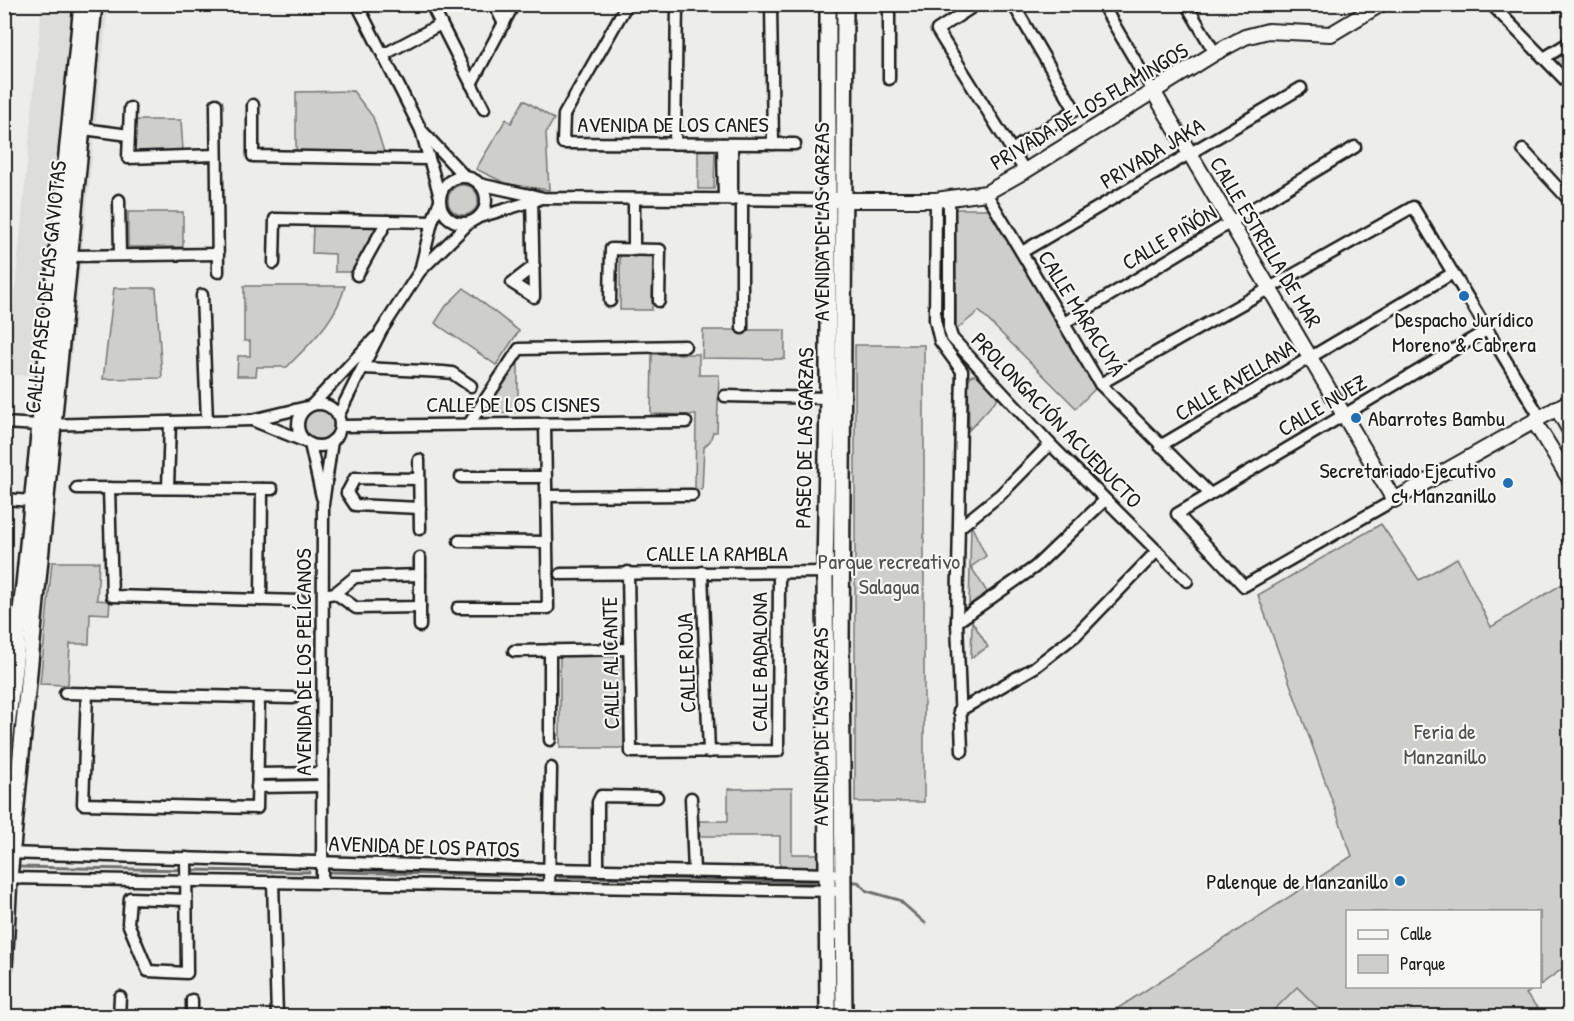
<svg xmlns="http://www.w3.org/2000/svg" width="1574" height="1021" font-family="'Patrick Hand',sans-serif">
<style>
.built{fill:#ddddda}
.green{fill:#cececb;stroke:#757574;stroke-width:1.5}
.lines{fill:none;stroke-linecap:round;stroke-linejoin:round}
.stream{stroke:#6f6f6d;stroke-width:3}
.minor-casing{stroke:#1c1c1c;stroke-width:15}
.tertiary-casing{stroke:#1c1c1c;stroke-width:18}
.secondary-casing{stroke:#1c1c1c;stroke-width:20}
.minor{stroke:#f6f6f2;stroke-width:10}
.tertiary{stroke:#f6f6f2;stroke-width:14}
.secondary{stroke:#f6f6f2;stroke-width:15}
.poi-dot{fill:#1f6fb2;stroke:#f6f6f2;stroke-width:2}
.labels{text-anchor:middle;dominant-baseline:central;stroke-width:4.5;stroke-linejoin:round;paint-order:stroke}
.street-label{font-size:22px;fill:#1c1c1c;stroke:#f6f6f2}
.poi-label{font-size:22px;fill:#1c1c1c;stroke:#f6f6f2;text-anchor:end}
.park-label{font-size:22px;fill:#515151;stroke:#f6f6f2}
</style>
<rect width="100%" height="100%" fill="#edede9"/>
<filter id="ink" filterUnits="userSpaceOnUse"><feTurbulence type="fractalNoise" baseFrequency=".0167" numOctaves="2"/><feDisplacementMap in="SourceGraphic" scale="12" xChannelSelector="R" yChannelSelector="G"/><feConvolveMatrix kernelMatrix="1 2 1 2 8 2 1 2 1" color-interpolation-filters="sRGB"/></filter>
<g filter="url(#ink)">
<g class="built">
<polygon points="42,5 108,5 69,376 7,375"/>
<polygon points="1297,987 1326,1016 1268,1016"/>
</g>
<g class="green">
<polygon points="1569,51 1569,77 1553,60"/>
<polygon points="353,91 373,117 384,152 296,151 296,92"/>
<polygon points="524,100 554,119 546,133 549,190 507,184 476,169 506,119 511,123"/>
<polygon points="134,120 181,120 183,151 132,151"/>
<polygon points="698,148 715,149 714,189 698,189"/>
<circle cx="463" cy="200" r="15"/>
<polygon points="955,209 989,209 1096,388 1076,408 979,311 956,330"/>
<rect x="128" y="212" width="55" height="35"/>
<polygon points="313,225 378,226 355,272 335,272 335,254 312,253"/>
<polygon points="620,254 653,254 652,310 620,310"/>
<path d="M 244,286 L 345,286 C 336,321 311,342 287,367 L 257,367 L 256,376 L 237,376 L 238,356 L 250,356 L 250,341 L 244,341 Z"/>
<polygon points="114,288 156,288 162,378 103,379"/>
<polygon points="464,288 519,331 496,365 435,323 446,306"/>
<polygon points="703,330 785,330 785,359 702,358"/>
<rect x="855" y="345" width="69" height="457"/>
<polygon points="652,354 699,354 699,375 719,375 717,432 713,432 710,441 704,447 702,490 695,489 696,415 651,414"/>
<polygon points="518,357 518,412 482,413"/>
<polygon points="972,375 977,375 999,397 969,430 968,380"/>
<circle cx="319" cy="424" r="15"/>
<polygon points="1381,524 1419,580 1457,558 1491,627 1569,580 1569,964 1540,985 1540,912 1348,912 1348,986 1537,987 1526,994 1544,1016 1326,1016 1297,987 1268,1016 1106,1016 1352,856 1258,595"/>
<polygon points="971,525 986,556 971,567 989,595 969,607"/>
<polygon points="52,562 99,562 97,600 110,601 109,614 90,613 89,644 70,644 68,685 40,684"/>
<polygon points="972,621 988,647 971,658"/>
<rect x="560" y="655" width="64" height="93"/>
<polygon points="792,788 792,854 820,854 820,869 780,870 780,836 699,836 699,821 728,821 728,789"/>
</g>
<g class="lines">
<g class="stream">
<polyline points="17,867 309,872"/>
<polyline points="327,872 540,876"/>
<polyline points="559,877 632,878"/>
<polyline points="649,878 726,880"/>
<polyline points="743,880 819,882"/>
<polyline points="853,882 858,882 867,891 899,900 925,923"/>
</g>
<defs>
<g id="minor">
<polyline points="357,4 421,130 440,197"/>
<polyline points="431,4 484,109"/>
<polyline points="494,4 504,24"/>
<polyline points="627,4 564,115 563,143 795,144"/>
<polyline points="771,4 773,144"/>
<polyline points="977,4 937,30 1025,171"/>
<polyline points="1102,4 1153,91"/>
<polyline points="1186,4 1215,53"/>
<polyline points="1491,4 1570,85"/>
<polyline points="383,55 441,24"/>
<polyline points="1544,58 1570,42"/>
<polyline points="889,79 889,4"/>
<polyline points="471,84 514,4"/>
<polyline points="216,104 218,272"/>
<polyline points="253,105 253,156 427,159"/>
<polyline points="130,108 128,158 216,155"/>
<polyline points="76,128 129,135"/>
<polyline points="421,130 465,177"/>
<polyline points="675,143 677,4"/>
<polyline points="723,144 724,199"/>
<polyline points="732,144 732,200"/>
<polyline points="1012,150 1075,110 1013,4"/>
<polyline points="1523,150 1570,201"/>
<circle cx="463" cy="200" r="23"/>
<polyline points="479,184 543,198 828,200"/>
<polyline points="986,193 1100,384 1210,494"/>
<polyline points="532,195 534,297 512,283 534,266"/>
<polyline points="634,199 634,250"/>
<polyline points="949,199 949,328 952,338 1050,444 1187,581"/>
<polyline points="119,200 120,255"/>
<polyline points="936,200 935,320 940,341 962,371 957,622 962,751"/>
<polyline points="479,217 537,200"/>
<polyline points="1022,252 1301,88"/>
<polyline points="70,256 218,254"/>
<polyline points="274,263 275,219 387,221"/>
<polyline points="420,271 469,223"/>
<polyline points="357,275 387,221 432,222"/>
<polyline points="202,295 207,421"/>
<polyline points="610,301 611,249 660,250 659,301"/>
<polyline points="1064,323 1355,147"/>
<polyline points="742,328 742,200"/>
<polyline points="364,368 443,372 452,373 471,386"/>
<polyline points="1100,384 1413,207 1540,417"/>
<polyline points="725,396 828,398"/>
<circle cx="319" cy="425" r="21"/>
<polyline points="313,404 375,338"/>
<polyline points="338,416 381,331 420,271 432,222 439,203"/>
<polyline points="252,420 304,441"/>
<polyline points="4,423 39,425 252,420 307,407"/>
<polyline points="469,424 519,349 685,346"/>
<polyline points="340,426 686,422"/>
<polyline points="310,444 322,497"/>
<polyline points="1160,446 1453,273"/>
<polyline points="419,460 420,529"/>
<polyline points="461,477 546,477"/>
<polyline points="77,488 272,489"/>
<polyline points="109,488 112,596 301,601"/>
<polyline points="168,488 170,422"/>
<polyline points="347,493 355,478 419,479"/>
<polyline points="347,493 355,505 420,508"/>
<polyline points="546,496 692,495"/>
<polyline points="4,499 32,501"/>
<polyline points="1394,500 1244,586 1177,514 1487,330"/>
<polyline points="960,527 1001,494 1050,444"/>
<polyline points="459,541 547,542"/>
<polyline points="420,558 420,626"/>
<polyline points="628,572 631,752 778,751 779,573"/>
<polyline points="702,572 709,752"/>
<polyline points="561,574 842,572"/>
<polyline points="335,593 356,608 420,607"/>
<polyline points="323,595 335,593 355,577 420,575"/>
<polyline points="261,600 262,489"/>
<polyline points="458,608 548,608 545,424"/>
<polyline points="957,622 1035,567 1105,500"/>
<polyline points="514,651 629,649"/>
<polyline points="65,693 293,698"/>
<polyline points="87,693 83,804 257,808 259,697"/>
<polyline points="959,711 1035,667 1076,635 1157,551"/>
<polyline points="550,740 550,650"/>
<polyline points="258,774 322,773"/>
<polyline points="257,787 322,786"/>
<polyline points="691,798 694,872"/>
<polyline points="6,853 550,869 833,874"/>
<polyline points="598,870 598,802 601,796 657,797"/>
<polyline points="5,878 843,891"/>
<polyline points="273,882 277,1016"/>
<polyline points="322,883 323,504 332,441"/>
<polyline points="549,887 551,768"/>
<polyline points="186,900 130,898 128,923 148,971 187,973 186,858"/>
<polyline points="192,1000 192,1016"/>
<polyline points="119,1016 120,997"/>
</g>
<g id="tertiary">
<polyline points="1153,91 1394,500 1570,401"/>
<polyline points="833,200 936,200 986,193 1025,171 1215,53 1245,37 1268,31 1331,34 1381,4"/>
<polyline points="1557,408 1570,431"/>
<polyline points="1534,421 1570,480"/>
</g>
<g id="secondary">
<polyline points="4,751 24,585 82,4"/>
<polyline points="4,968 9,878 94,4"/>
<polyline points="828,1016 825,573 828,398 828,4"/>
<polyline points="844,1016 841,647 845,4"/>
</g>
</defs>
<use href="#minor" class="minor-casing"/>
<use href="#tertiary" class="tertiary-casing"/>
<use href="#secondary" class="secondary-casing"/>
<use href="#minor" class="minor"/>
<use href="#tertiary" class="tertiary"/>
<use href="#secondary" class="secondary"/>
</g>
</g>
<g class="poi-dot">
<circle cx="1464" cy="296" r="6"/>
<circle cx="1356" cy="418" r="6"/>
<circle cx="1508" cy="483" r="6"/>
<circle cx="1400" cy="881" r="6"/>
</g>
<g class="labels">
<g class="street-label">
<text transform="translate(1089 106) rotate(-31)">PRIVADA DE LOS FLAMINGOS</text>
<text x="673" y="124">AVENIDA DE LOS CANES</text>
<text transform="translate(1152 153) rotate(-31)">PRIVADA JAKA</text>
<text transform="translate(821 222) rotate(-90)">AVENIDA DE LAS GARZAS</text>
<text transform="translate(1169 237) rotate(-31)">CALLE PIÑÓN</text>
<text transform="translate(1266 242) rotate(59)">CALLE ESTRELLA DE MAR</text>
<text transform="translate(45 287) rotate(-84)">CALLE PASEO DE LAS GAVIOTAS</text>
<text transform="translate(1082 313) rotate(58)">CALLE MARACUYÁ</text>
<text transform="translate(1235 380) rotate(-31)">CALLE AVELLANA</text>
<text x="513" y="404">CALLE DE LOS CISNES</text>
<text transform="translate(1322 405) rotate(-31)">CALLE NUEZ</text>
<text transform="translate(1057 420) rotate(46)">PROLONGACIÓN ACUEDUCTO</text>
<text transform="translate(804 438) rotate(-89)">PASEO DE LAS GARZAS</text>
<text x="717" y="553">CALLE LA RAMBLA</text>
<text transform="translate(303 662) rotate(-90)">AVENIDA DE LOS PELÍCANOS</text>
<text transform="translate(759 662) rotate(-90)">CALLE BADALONA</text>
<text transform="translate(610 663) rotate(-91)">CALLE ALICANTE</text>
<text transform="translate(686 663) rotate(-92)">CALLE RIOJA</text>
<text transform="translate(820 727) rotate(-90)">AVENIDA DE LAS GARZAS</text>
<text transform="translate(424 846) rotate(2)">AVENIDA DE LOS PATOS</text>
</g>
<g class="poi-label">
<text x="1464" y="319" text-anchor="middle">Despacho Jurídico<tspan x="1464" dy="25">Moreno &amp; Cabrera</tspan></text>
<text x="1368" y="418" text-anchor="start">Abarrotes Bambu</text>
<text x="1496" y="470">Secretariado Ejecutivo<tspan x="1496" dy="25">c4 Manzanillo</tspan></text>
<text x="1388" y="881">Palenque de Manzanillo</text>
</g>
<g class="park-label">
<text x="889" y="561">Parque recreativo<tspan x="889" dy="25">Salagua</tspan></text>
<text x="1445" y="731">Feria de<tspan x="1445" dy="25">Manzanillo</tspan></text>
</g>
</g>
<rect width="1574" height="1021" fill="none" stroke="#f6f6f2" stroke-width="24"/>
<rect x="12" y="12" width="1550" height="997" fill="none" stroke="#1c1c1c" stroke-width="2" filter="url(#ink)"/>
<rect x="1346" y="910" width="195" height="78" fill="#f6f6f2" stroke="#9f9f9c" stroke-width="1.5"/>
<rect x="1358" y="930" width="30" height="9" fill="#f6f6f2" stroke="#9f9f9c" stroke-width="1.5"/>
<text x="1400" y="940" font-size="18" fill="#1c1c1c">Calle</text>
<rect x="1358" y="955" width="30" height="18" fill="#cececb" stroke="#9f9f9c" stroke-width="1.5"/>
<text x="1400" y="970" font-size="18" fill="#1c1c1c">Parque</text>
</svg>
